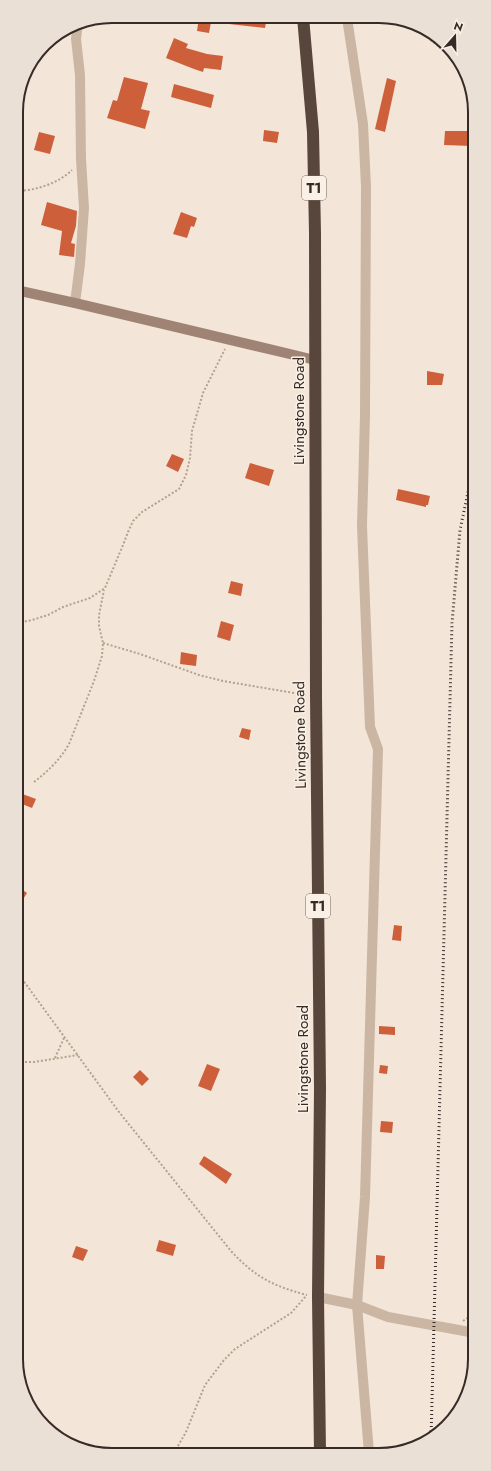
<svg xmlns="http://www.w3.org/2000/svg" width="491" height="1471" font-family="Jost,sans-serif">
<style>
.building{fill:#ce5f3b}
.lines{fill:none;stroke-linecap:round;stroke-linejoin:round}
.path{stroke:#b7a08e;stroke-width:2;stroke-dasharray:2 2;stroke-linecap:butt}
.street{stroke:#cbb6a4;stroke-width:10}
.secondary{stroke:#9f8475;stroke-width:10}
.highway{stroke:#58453c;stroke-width:12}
.rail{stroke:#362b26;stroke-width:3;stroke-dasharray:1 3;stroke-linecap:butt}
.labels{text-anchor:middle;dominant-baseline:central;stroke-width:3;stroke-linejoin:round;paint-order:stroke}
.shield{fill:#faf0e5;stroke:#71665f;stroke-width:1}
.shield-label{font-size:14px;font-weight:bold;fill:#362b26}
.street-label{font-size:15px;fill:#362b26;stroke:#faf0e5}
.rim{fill:none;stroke:#362b26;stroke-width:2}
</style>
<rect width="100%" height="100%" fill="#f3e6d8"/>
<g class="building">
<polygon points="199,17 267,17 265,28 211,22 209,33 197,31"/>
<polygon points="174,38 188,44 186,48 207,54 223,56 221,70 204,68 203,72 194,69 166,58"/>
<polygon points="124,77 148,83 141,109 150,111 145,129 107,118 113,100 117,101"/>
<polygon points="387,78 396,81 385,132 375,129"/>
<polygon points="174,84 214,95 211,108 171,97"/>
<polygon points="264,130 279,132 277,143 263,141"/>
<polygon points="445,131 472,131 471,146 444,145"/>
<polygon points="39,132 55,136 50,154 34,150"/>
<polygon points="47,202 77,211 76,226 71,243 75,244 74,257 59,255 62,231 41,225"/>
<polygon points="181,212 197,218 194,227 191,226 187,238 173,234"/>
<polygon points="427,371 444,374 442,385 427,385"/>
<polygon points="172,454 184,459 178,472 166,466"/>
<polygon points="250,463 274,470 269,486 245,478"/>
<polygon points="398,489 430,496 428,505 426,505 426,507 396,500"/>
<polygon points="231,581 243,584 241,596 228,593"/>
<polygon points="221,621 234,625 230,641 217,637"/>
<polygon points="181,652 197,655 196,666 180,664"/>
<polygon points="242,728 251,730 249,740 239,737"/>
<polygon points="17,792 36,799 32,808 17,802"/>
<polygon points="17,886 27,893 17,909"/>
<polygon points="394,925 402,926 401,941 392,940"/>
<polygon points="379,1026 395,1027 395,1035 379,1034"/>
<polygon points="207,1064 220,1069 211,1091 198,1086"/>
<polygon points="380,1065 388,1066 387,1074 379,1073"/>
<polygon points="140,1070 149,1079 142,1086 133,1077"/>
<polygon points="381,1121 393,1122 392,1133 380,1132"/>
<polygon points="204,1156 232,1174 226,1184 199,1164"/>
<polygon points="159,1240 176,1245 173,1256 156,1251"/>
<polygon points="76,1246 88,1250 83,1261 72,1257"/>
<polygon points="376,1255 385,1256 384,1269 376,1269"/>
</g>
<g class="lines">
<g class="path">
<polyline points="415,27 455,60"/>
<path d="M 16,191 C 35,191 59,183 72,170"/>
<polyline points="17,623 32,620 48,615 63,607 90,598 105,588 123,545 128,532 133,521 142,512 179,489 186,475 190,458 192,431 203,393 225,349"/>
<polyline points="103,643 140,654 199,675 223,681 306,695"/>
<path d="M 34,782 C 48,771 60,760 69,744 L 94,681 L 102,656 L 103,643 L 99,626 L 99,615 L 104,590"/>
<path d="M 17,972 L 119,1112 L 231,1251 C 255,1277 273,1286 307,1295"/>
<polyline points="55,1058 64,1038"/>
<polyline points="17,1062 34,1062 78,1055"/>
<polyline points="463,1321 469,1317 475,1307"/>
<polyline points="174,1453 186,1432 205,1385 224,1360 235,1349 291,1313 306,1296"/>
</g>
<g class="street">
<polyline points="347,18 363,124 366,187 365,415 362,526 370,727 378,749 365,1197 357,1305 369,1453"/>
<polyline points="75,303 80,264 84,208 81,159 80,75 76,39 78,23"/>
<polyline points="318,1297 357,1305 388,1317 475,1333"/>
</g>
<polyline class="secondary" points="16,290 75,303 315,360"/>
<polyline class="highway" points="303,17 313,132 315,233 316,697 320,1088 318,1297 320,1453"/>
<polyline class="rail" points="431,1439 452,623 460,530 474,464"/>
</g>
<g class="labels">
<g class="shield">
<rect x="302" y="176" width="24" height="24" rx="3"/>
<rect x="306" y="894" width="24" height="24" rx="3"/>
</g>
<g class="shield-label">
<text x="314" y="188">T1</text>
<text x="318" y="906">T1</text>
</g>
<g class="street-label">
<text transform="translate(299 411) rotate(-90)">Livingstone Road</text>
<text transform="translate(300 735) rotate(-91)">Livingstone Road</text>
<text transform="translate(303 1059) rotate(-90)">Livingstone Road</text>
</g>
</g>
<path d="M0 0H491V1471H0ZM112 23H379A89 89 0 0 1 468 112V1359A89 89 0 0 1 379 1448H112A89 89 0 0 1 23 1359V112A89 89 0 0 1 112 23Z" fill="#eae0d6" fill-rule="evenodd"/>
<path class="rim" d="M112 23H379A89 89 0 0 1 468 112V1359A89 89 0 0 1 379 1448H112A89 89 0 0 1 23 1359V112A89 89 0 0 1 112 23Z"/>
<g transform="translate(455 36) rotate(20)" stroke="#faf0e5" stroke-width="3" paint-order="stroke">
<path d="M0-3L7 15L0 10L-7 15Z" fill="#362b26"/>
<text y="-6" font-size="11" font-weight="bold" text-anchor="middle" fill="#362b26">N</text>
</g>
</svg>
